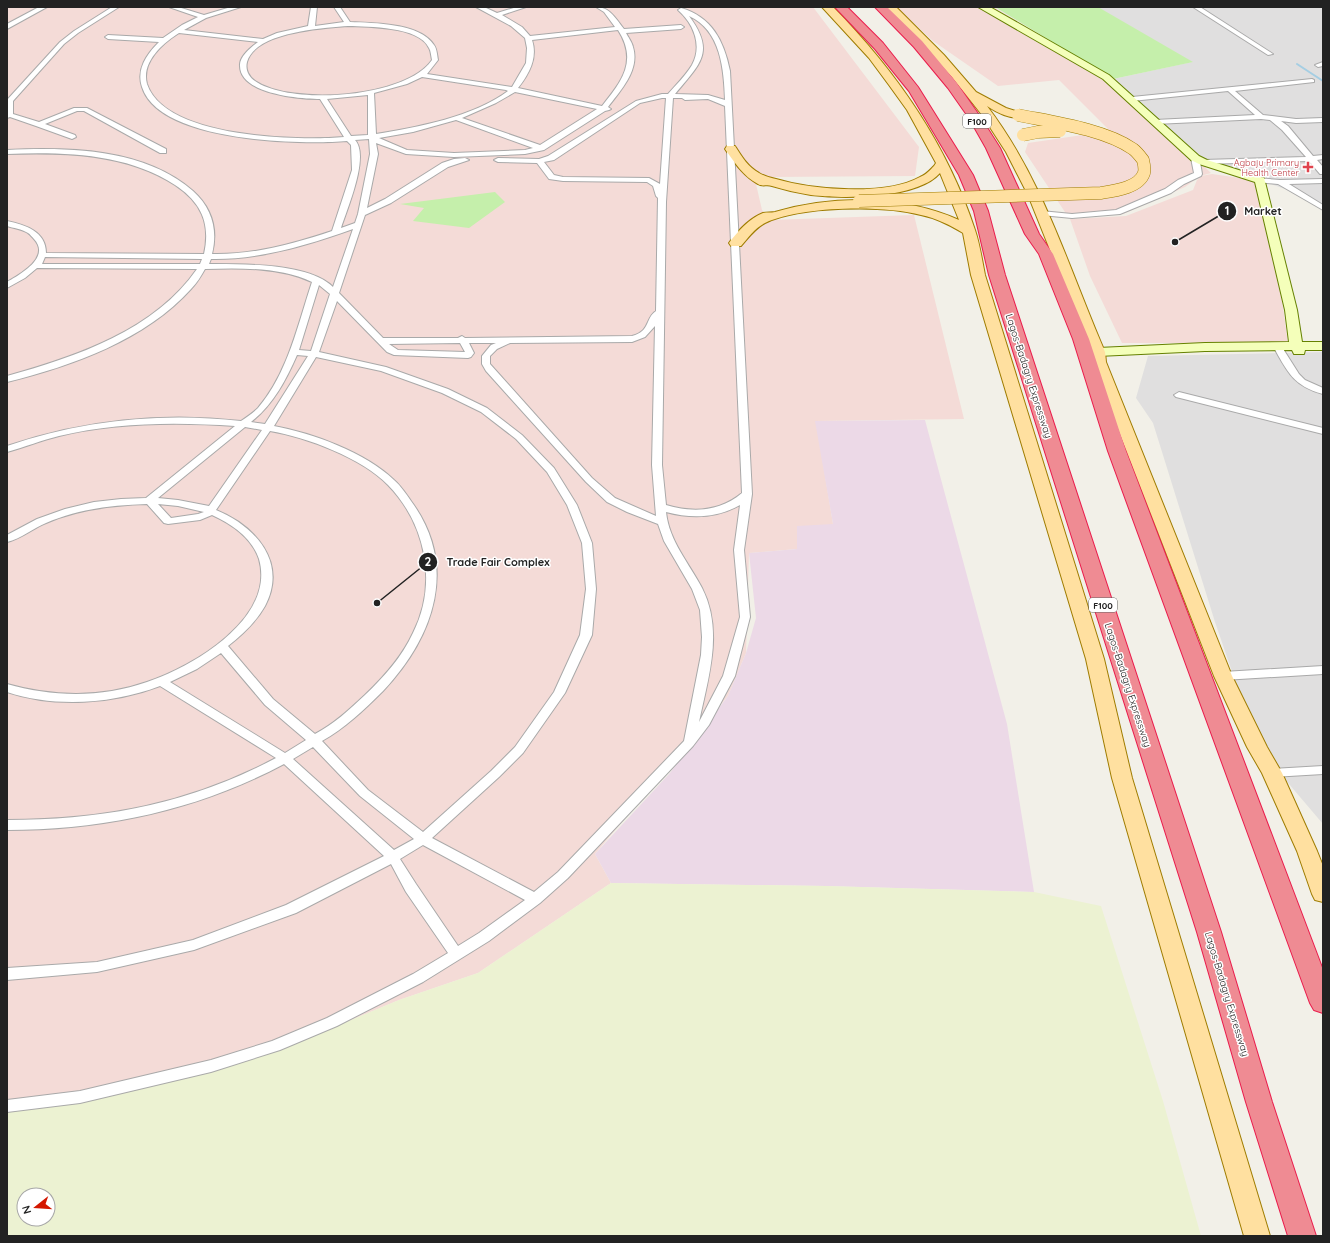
<svg xmlns="http://www.w3.org/2000/svg" width="1330" height="1243" font-family="Quicksand,sans-serif">
<style>
.residential{fill:#e0dfdf}
.commercial{fill:#f4dbd7}
.industrial{fill:#ecd9e7}
.farmland{fill:#ecf2d2;fill-rule:evenodd}
.grass{fill:#c5efab}
.lines{fill:none;stroke-linecap:round;stroke-linejoin:round}
.stream{stroke:#a5cee3;stroke-width:2}
.street-casing{stroke:#a9a9a9;stroke-width:2}
.secondary-casing{stroke:#658100;stroke-width:2}
.primary-casing{stroke:#9f7c00;stroke-width:2}
.highway-casing{stroke:#ea1c4c;stroke-width:2}
.street{fill:#fff;fill-rule:evenodd}
.secondary{fill:#f4ffba;fill-rule:evenodd}
.primary{fill:#ffe0a0;fill-rule:evenodd}
.highway{fill:#ef8b93;fill-rule:evenodd}
.primary-bridge-casing{stroke:#9f7c00;stroke-width:13;stroke-linecap:butt}
.primary-bridge{stroke:#ffe0a0;stroke-width:12}
.health-dot{fill:#e0444e;stroke:#fff;stroke-width:1.5}
.labels{text-anchor:middle;dominant-baseline:central;stroke-width:3;stroke-linejoin:round;paint-order:stroke}
.shield{fill:#fff;stroke:#646464;stroke-width:1}
.shield-label{font-size:9px;font-weight:bold;fill:#222}
.far-health-label{font-size:9px;fill:#be3a42;stroke:#fff;text-anchor:end}
.street-label{font-size:10px;fill:#222;stroke:#fff}
.leader{fill:none;stroke:#222;stroke-width:1.5}
.callout-dot{fill:#222;stroke:#fff;stroke-width:1.5}
.mark-label{font-size:12px;text-anchor:middle;font-weight:bold;fill:#fff}
.callout-label{font-size:11px;text-anchor:middle;font-weight:bold;fill:#222;stroke:#fff;stroke-width:3;stroke-linejoin:round;paint-order:stroke}
</style>
<rect width="100%" height="100%" fill="#f2f0e8"/>
<g class="residential">
<polygon points="1097,7 1323,7 1323,210 1285,189 1198,159 1113,79 1192,62"/>
<polygon points="1323,352 1323,824 1283,777 1239,692 1215,622 1153,423 1136,398 1148,356"/>
</g>
<g class="commercial">
<polygon points="7,7 813,7 919,147 915,176 770,177 756,184 762,210 770,220 914,215 964,419 816,421 833,524 797,549 749,553 746,653 728,696 595,854 611,883 478,973 399,1000 279,1050 110,1092 7,1104"/>
<polygon points="896,7 994,7 1113,79 1211,173 1200,176 1185,187 1123,214 1069,218 1025,152 1028,143 1110,131 1059,80 998,86 933,41"/>
<polygon points="1212,174 1254,180 1277,264 1288,343 1122,343 1090,276 1070,219 1126,216 1193,190 1197,180 1201,176"/>
</g>
<polygon class="industrial" points="925,420 1007,724 1034,892 826,886 611,883 595,854 670,773 728,696 746,653 756,618 749,553 797,549 797,526 833,524 815,421"/>
<path class="farmland" d="M 611,883 L 826,886 L 1034,892 L 1101,906 L 1163,1101 L 1201,1236 L 7,1236 L 7,1104 L 110,1092 L 279,1050 L 399,1000 L 478,973 ZM 24,1195 L 48,1195 L 48,1219 L 24,1219 Z"/>
<g class="grass">
<polygon points="995,7 1098,7 1193,62 1113,79"/>
<polygon points="495,192 505,202 469,228 413,221 424,208 400,204"/>
</g>
<g class="lines">
<polyline class="stream" points="1297,64 1323,81"/>
<defs>
<g id="street">
<polygon points="39,7 47,7 7,29 7,24"/>
<polygon points="112,7 119,7 78,33 64,44 13,101 13,114 39,122 74,108 87,108 166,149 166,153 160,153 84,111 77,111 45,124 75,135 76,137 72,139 36,126 10,117 7,118 7,100 60,42 74,31"/>
<path d="M 169,7 L 178,7 L 204,15 L 231,7 L 241,7 L 206,18 L 184,30 L 263,39 L 277,33 L 308,26 L 311,7 L 317,7 L 315,26 L 344,22 L 334,7 L 340,7 L 350,22 C 374,23 420,23 434,45 C 437,49 437,55 438,60 L 427,74 L 512,87 L 526,63 L 527,48 L 525,38 L 511,26 L 476,7 L 484,7 L 497,13 L 517,7 L 526,7 L 502,15 L 522,27 L 530,36 L 615,27 L 604,12 L 596,7 C 610,7 616,19 624,29 L 681,25 L 684,27 L 681,29 L 626,33 C 628,37 632,42 633,47 C 640,70 621,90 608,107 L 611,109 L 609,110 L 605,111 L 544,150 L 525,154 L 454,157 L 406,154 L 376,143 L 378,154 L 367,208 L 385,199 L 442,163 L 454,159 L 465,158 L 469,160 L 448,167 L 391,203 L 365,215 L 339,293 L 383,338 L 458,338 L 462,336 L 465,338 L 632,336 C 651,331 645,318 656,311 L 658,198 L 656,196 L 653,186 L 647,182 L 563,181 L 549,179 L 537,163 L 498,162 L 494,160 L 498,158 L 539,159 L 548,156 L 636,101 L 662,94 L 668,94 C 676,85 686,75 692,65 C 703,45 693,23 678,10 L 681,8 C 712,17 724,41 730,71 L 752,494 L 744,550 L 750,617 L 735,676 L 709,725 L 693,746 L 568,878 L 540,903 L 489,941 L 423,982 L 337,1026 L 280,1050 L 211,1072 L 80,1103 L 7,1112 L 7,1100 L 80,1091 L 211,1060 L 272,1041 L 327,1018 L 413,974 L 448,953 L 406,892 L 391,864 L 296,913 L 194,950 L 97,972 L 7,980 L 7,968 L 97,962 L 193,940 L 286,905 L 384,856 L 284,764 C 198,810 104,830 7,830 L 7,820 C 104,820 189,804 276,758 L 160,686 C 113,704 55,708 7,692 L 7,684 C 52,697 102,698 147,682 C 193,667 276,618 259,559 C 252,538 232,524 212,515 L 200,520 L 168,524 L 164,523 L 147,504 C 112,505 78,509 46,523 C 33,528 21,539 7,542 L 7,535 L 37,519 L 65,509 L 94,502 L 121,499 L 146,498 L 235,426 C 177,422 117,422 59,436 C 42,440 25,447 7,452 L 7,446 C 82,420 163,412 241,421 C 247,417 253,413 258,408 C 288,373 298,324 312,282 C 280,267 240,268 205,269 C 201,276 197,283 191,289 C 145,340 72,366 7,382 L 7,376 C 76,357 155,330 197,269 L 37,268 L 25,278 L 7,288 L 7,282 C 21,274 51,257 34,239 C 32,237 30,234 28,233 C 22,229 13,228 7,226 L 7,221 C 25,225 46,231 46,253 L 204,254 C 211,223 201,202 175,185 C 126,153 63,152 7,154 L 7,150 C 68,147 144,148 193,191 C 212,208 218,230 212,254 C 253,255 293,244 332,231 L 352,170 L 351,145 L 347,141 C 300,145 159,142 142,87 C 136,69 147,54 159,42 L 108,39 L 105,37 L 108,35 L 163,38 L 182,25 L 198,17 ZM 689,16 C 721,30 724,70 725,100 L 708,95 L 675,94 C 700,64 716,52 689,16 ZM 348,26 C 368,27 419,26 429,48 C 431,51 431,56 432,60 C 406,98 291,106 255,81 C 249,77 245,70 247,62 C 255,32 323,28 348,26 ZM 618,30 C 638,61 622,81 602,106 L 518,88 C 529,74 538,58 532,40 ZM 179,33 L 258,42 C 251,47 239,57 240,66 C 240,94 300,99 320,99 L 344,137 C 297,141 165,138 147,84 C 141,62 163,43 179,33 ZM 422,77 L 506,90 L 508,91 C 473,117 418,127 376,134 L 374,93 L 407,84 ZM 515,92 L 597,109 L 540,145 L 462,118 L 496,103 ZM 368,95 L 368,135 L 351,136 L 327,99 ZM 662,98 L 666,98 L 660,184 L 649,178 L 563,177 L 554,175 L 544,162 L 554,160 L 640,103 ZM 673,98 L 682,98 L 685,100 L 708,99 L 725,106 L 742,493 C 719,512 693,513 666,505 L 662,465 L 666,202 ZM 456,120 L 533,148 L 525,150 L 454,153 L 407,150 L 379,138 L 413,132 ZM 369,139 L 370,154 L 358,214 L 355,223 L 341,228 C 347,209 370,156 355,140 ZM 353,229 L 333,287 C 309,263 242,264 209,264 L 211,259 C 259,260 308,245 353,229 ZM 45,257 L 202,259 L 200,264 L 42,264 ZM 319,285 L 330,294 L 311,351 L 299,350 ZM 337,301 L 387,352 L 394,355 L 468,358 L 471,357 L 474,353 L 469,343 L 496,343 L 491,345 L 482,356 L 482,364 L 486,371 L 586,482 L 607,502 L 627,512 L 658,524 L 664,541 L 692,589 L 700,610 L 702,637 L 701,655 L 684,741 L 558,872 L 534,892 L 432,838 L 499,777 L 523,753 L 565,693 L 592,635 L 596,589 L 592,543 L 577,505 L 554,468 L 522,435 L 487,408 L 448,389 L 386,367 L 319,352 ZM 655,326 L 652,465 L 656,516 L 615,498 L 592,478 L 490,364 L 490,356 L 497,349 L 510,343 L 632,342 L 645,337 ZM 460,343 L 465,352 L 398,350 L 389,344 ZM 297,355 L 308,356 L 265,424 L 251,422 C 273,405 286,380 297,355 ZM 316,357 L 381,371 L 442,393 L 481,412 L 516,439 L 547,472 L 567,505 L 582,543 L 586,589 L 580,635 L 554,692 L 515,747 L 491,771 L 423,832 L 368,790 L 322,741 C 345,728 364,710 383,691 C 434,637 459,566 411,501 C 406,494 401,486 394,480 C 365,452 312,433 274,426 ZM 245,427 L 262,430 L 209,506 L 178,500 L 158,498 ZM 270,431 C 306,437 362,458 388,485 C 426,524 438,584 413,633 C 402,657 384,677 365,695 C 349,710 334,724 315,734 L 273,699 L 228,646 C 242,635 256,622 265,606 C 288,562 255,526 216,510 ZM 158,504 L 178,506 L 204,512 L 198,514 L 171,518 ZM 740,505 L 734,550 L 740,617 L 723,676 L 699,722 C 708,678 724,631 702,588 C 689,563 669,541 666,512 C 692,519 717,518 740,505 ZM 221,653 L 265,705 L 306,740 L 285,753 L 170,682 L 197,669 ZM 313,747 L 360,796 L 414,839 L 394,850 L 293,759 ZM 423,845 L 525,900 L 479,933 L 458,946 L 416,884 L 400,859 Z"/>
<polygon points="1193,7 1200,7 1273,54 1268,55"/>
<polygon points="1323,62 1323,66 1318,67 1315,65"/>
<polygon points="1312,79 1314,80 1314,82 1235,91 1263,115 1296,119 1323,118 1323,122 1296,123 1281,121 1288,126 1313,156 1323,155 1323,159 1317,160 1323,167 1323,174 1320,174 1309,161 1203,164 1200,162 1202,174 1201,176 1184,184 1171,193 1120,214 1072,218 1041,215 1037,213 1041,211 1072,214 1116,210 1165,189 1178,180 1194,173 1191,158 1195,156 1198,156 1199,162 1203,160 1306,157 1282,130 1270,120 1261,119 1155,124 1151,122 1155,120 1255,115 1228,91 1132,101 1129,99 1132,97"/>
<polygon points="1257,178 1280,180 1323,179 1323,183 1289,184 1323,205 1323,210 1278,184 1257,182"/>
<path d="M 1277,343 L 1280,344 L 1299,374 L 1305,380 L 1323,388 L 1323,394 C 1293,386 1287,371 1273,346 Z"/>
<polygon points="1179,392 1323,428 1323,434 1176,397 1174,395"/>
<polygon points="1323,666 1323,674 1223,680 1219,679 1217,676 1219,673 1223,672"/>
<polygon points="1323,766 1323,774 1272,777 1268,776 1266,773 1268,770 1272,769"/>
</g>
<polygon id="secondary" points="978,7 990,7 1109,75 1199,156 1207,160 1264,178 1297,310 1302,342 1323,342 1323,350 1305,350 1304,354 1294,354 1292,350 1205,351 1098,356 1093,355 1092,352 1093,349 1098,348 1205,343 1289,342 1285,310 1255,182 1199,164 1191,160 1103,79"/>
<g id="primary">
<path d="M 822,7 L 833,7 C 896,71 947,144 975,230 C 980,245 982,260 985,275 L 1104,659 L 1132,778 L 1270,1236 L 1244,1236 L 1112,778 L 1086,659 L 971,275 L 963,233 C 950,225 936,218 921,215 C 883,205 801,206 765,223 C 755,228 748,238 741,246 L 731,246 L 729,243 C 737,232 750,218 763,213 C 767,212 771,213 775,212 C 834,195 903,195 959,220 L 940,173 C 917,199 844,199 811,195 C 798,193 785,190 772,186 C 767,184 762,187 758,184 C 743,176 735,163 725,149 L 727,146 L 735,146 C 742,157 748,167 759,173 C 764,176 771,178 776,179 C 812,190 886,196 920,177 C 926,175 930,170 934,166 L 936,163 L 907,110 L 889,85 L 869,58 Z"/>
<path d="M 885,7 L 896,7 L 944,55 L 976,92 L 1006,108 L 1022,113 L 1024,115 L 1022,117 C 1011,120 996,112 987,106 C 1043,179 1069,269 1105,352 L 1106,362 L 1232,676 L 1267,747 L 1282,773 L 1317,851 L 1323,866 L 1323,902 L 1315,900 L 1312,894 L 1297,851 L 1262,773 L 1247,747 L 1214,676 L 1092,362 L 1091,352 L 1028,195 L 1006,152 L 982,115 L 952,77 L 920,42 Z"/>
</g>
<g id="highway">
<polygon points="835,7 847,7 883,43 918,87 973,175 988,211 1005,275 1221,932 1272,1102 1316,1236 1288,1236 1246,1102 1197,932 989,275 974,211 959,175 909,91 875,49"/>
<polygon points="875,7 887,7 922,41 956,82 981,118 1000,148 1039,234 1053,254 1089,339 1126,451 1323,970 1323,1013 1314,1010 1310,1003 1108,451 1073,339 1039,254 1025,234 986,148 969,118 948,88 914,47"/>
</g>
</defs>
<use href="#street" class="street-casing"/>
<use href="#secondary" class="secondary-casing"/>
<use href="#primary" class="primary-casing"/>
<use href="#highway" class="highway-casing"/>
<use href="#street" class="street"/>
<use href="#secondary" class="secondary"/>
<use href="#primary" class="primary"/>
<use href="#highway" class="highway"/>
<defs>
<g id="primary-bridge">
<polyline points="1023,135 1038,132 1060,131"/>
<path d="M 859,201 L 1101,193 C 1114,191 1139,188 1144,173 C 1145,169 1144,164 1143,160 C 1140,156 1137,152 1133,149 C 1104,129 1052,122 1018,115"/>
</g>
</defs>
<use href="#primary-bridge" class="primary-bridge-casing"/>
<use href="#primary-bridge" class="primary-bridge"/>
</g>
<path class="health-dot" d="M1306 161h4v4h4v4h-4v4h-4v-4h-4v-4h4z"/>
<g class="labels">
<g class="shield">
<rect x="963" y="114" width="28" height="14" rx="3"/>
<rect x="1089" y="598" width="28" height="14" rx="3"/>
</g>
<g class="shield-label">
<text x="977" y="121">F100</text>
<text x="1103" y="605">F100</text>
</g>
<g class="far-health-label">
<text x="1299" y="162">Agbaju Primary<tspan x="1299" dy="10">Health Center</tspan></text>
</g>
<g class="street-label">
<text transform="translate(1029 376) rotate(72)">Lagos-Badagry Expressway</text>
<text transform="translate(1128 685) rotate(72)">Lagos-Badagry Expressway</text>
<text transform="translate(1227 994) rotate(73)">Lagos-Badagry Expressway</text>
</g>
</g>
<path class="leader" d="M1175 242L1227 211M377 603L428 562"/>
<g class="callout-dot">
<circle cx="1175" cy="242" r="4"/>
<circle cx="377" cy="603" r="4"/>
<circle cx="1227" cy="211" r="10"/>
<circle cx="428" cy="562" r="10"/>
</g>
<g class="mark-label">
<text x="1227" y="215">1</text>
<text x="428" y="566">2</text>
</g>
<g class="callout-label">
<text x="1263" y="215">Market</text>
<text x="498" y="566">Trade Fair Complex</text>
</g>
<rect width="1330" height="1243" fill="none" stroke="#222222" stroke-width="16"/>
<g transform="translate(36 1207) rotate(253)"><circle r="19" fill="#ffffff" stroke="#a7a7a7"/>
<path d="M0-3L7 15L0 10L-7 15Z" fill="#d31700"/>
<text y="-6" font-size="11" font-weight="bold" text-anchor="middle" fill="#222222">N</text>
</g>
</svg>
